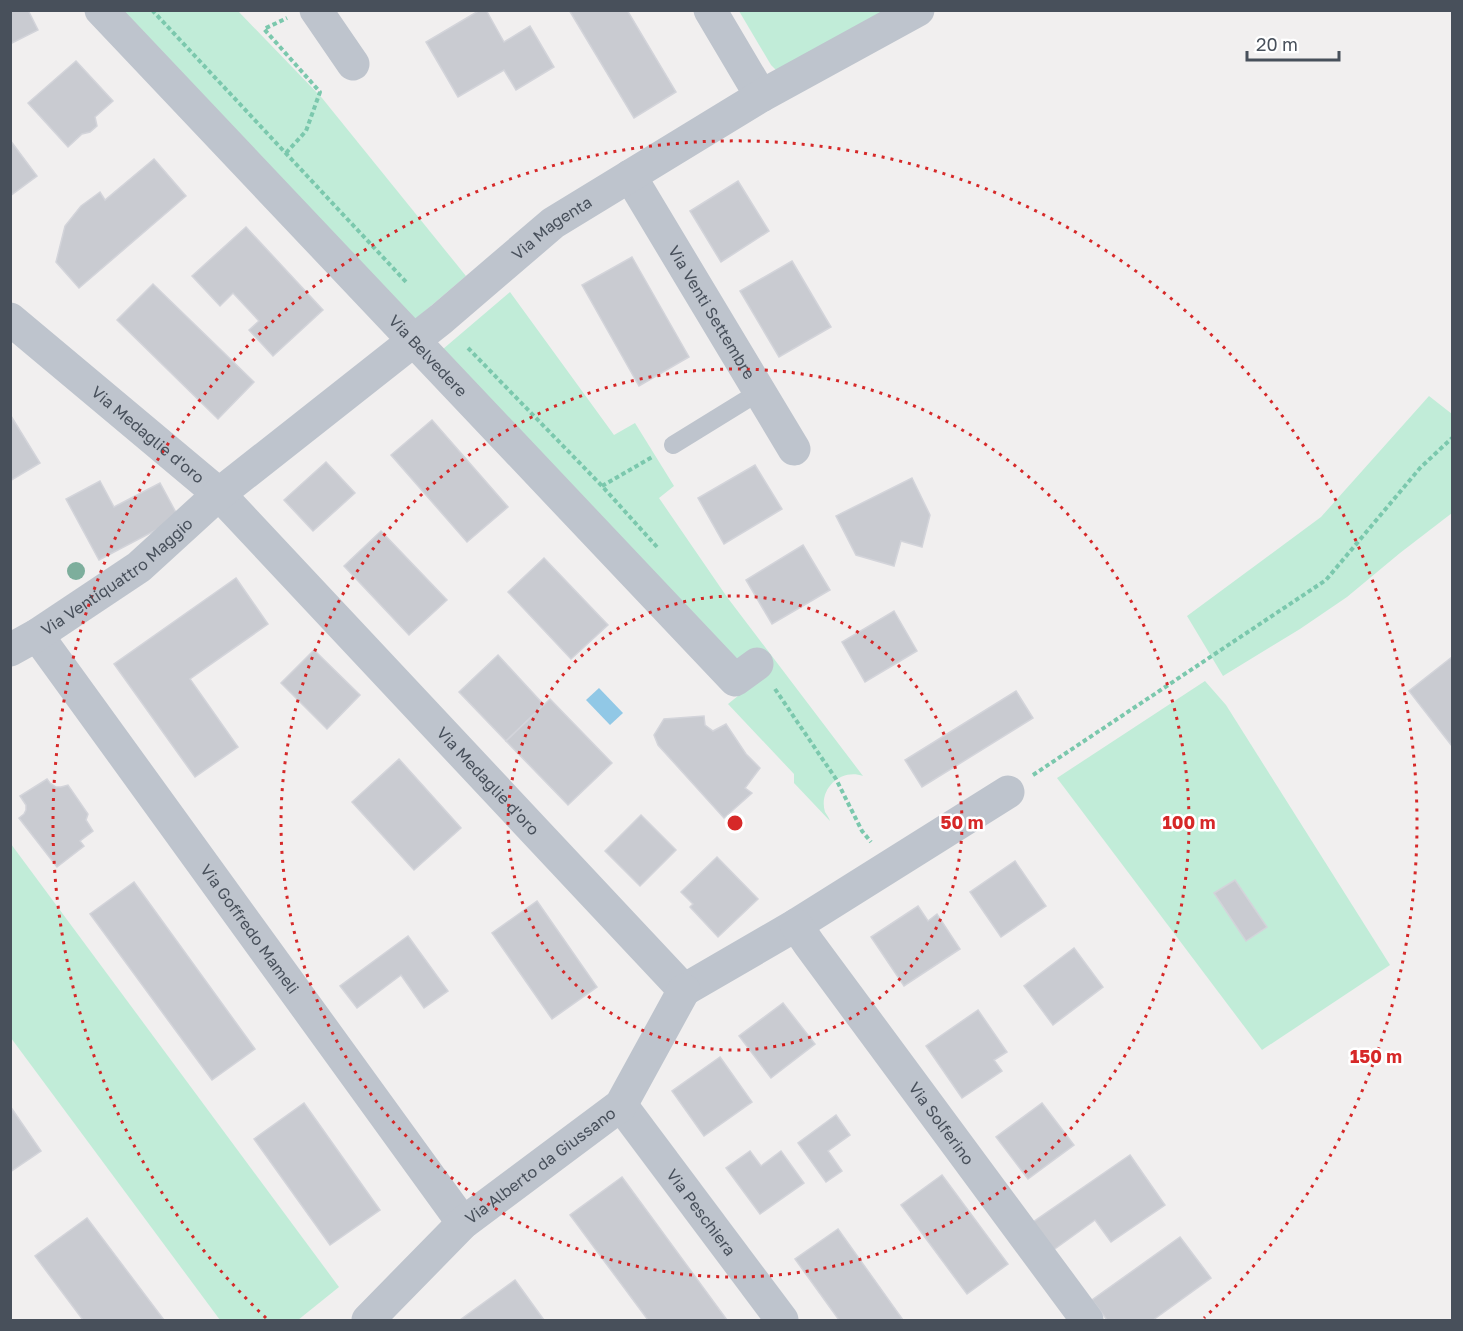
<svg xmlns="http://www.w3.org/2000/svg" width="1463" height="1331" font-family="'Golos Text',sans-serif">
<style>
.green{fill:#c1ecd8}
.water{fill:#91c8e6}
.building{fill:#c9cbd1;stroke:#d3d4da;stroke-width:1.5}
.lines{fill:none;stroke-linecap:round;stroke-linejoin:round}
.path{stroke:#7bc8ad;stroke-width:4;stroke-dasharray:4.5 3;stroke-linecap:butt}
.lane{stroke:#bec4cd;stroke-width:18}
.street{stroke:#bec4cd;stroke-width:33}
.tree{fill:#7dae9c}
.ring{fill:none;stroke:#d62828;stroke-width:3;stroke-dasharray:3 6}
.labels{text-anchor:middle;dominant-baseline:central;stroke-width:5;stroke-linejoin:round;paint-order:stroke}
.street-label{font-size:16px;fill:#48505b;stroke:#fff}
.centre{fill:#d62828;stroke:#fff;stroke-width:3}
.ring-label{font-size:18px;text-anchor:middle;font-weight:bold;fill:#d62828;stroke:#fff;stroke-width:5;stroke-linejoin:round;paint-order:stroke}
</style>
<rect width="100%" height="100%" fill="#f1efef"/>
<g class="green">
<polygon points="110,11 238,11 322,98 466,276 411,323"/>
<polygon points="739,11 895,11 778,72 771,65"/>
<path d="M 510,292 L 614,435 L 635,423 L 674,486 L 659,498 L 727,597 L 863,776 C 841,768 818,789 825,812 C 827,815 829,818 830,821 L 794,783 L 794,774 L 728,704 L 749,687 L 436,355 Z"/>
<polygon points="1429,396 1452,414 1452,513 1400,553 1347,597 1300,629 1223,676 1187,616 1321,517"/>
<polygon points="1205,681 1226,705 1390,965 1262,1050 1057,778"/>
<polygon points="11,844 339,1287 298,1320 220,1320 11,1038"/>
</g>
<polygon class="water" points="599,688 623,713 610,725 586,700"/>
<g class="building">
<polygon points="10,10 28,10 38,30 10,44"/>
<polygon points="480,10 486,10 504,42 530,26 554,67 516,90 504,70 458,97 426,42"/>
<polygon points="569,10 627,10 676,92 634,118"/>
<polygon points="76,61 113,101 95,117 97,126 90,132 82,134 68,147 28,103"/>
<polygon points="10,140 37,176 10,196"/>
<polygon points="154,159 186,196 79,288 56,262 65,226 81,206 100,192 105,200"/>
<polygon points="738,181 769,231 721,262 690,211"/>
<polygon points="246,227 323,310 273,356 249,330 259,321 233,293 220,306 192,276"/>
<polygon points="632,257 689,357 639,386 582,285"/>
<polygon points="792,261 831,327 779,357 740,291"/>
<polygon points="153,284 254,382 218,419 117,320"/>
<polygon points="11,416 40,463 10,481 10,417"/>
<polygon points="432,420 508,507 467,542 391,455"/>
<polygon points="326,462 355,493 313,531 284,500"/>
<polygon points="755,465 782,509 724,544 698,498"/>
<polygon points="912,478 930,515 922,547 901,541 894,566 856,555 836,516"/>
<polygon points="100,481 114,507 160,483 179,518 99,560 66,499"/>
<polygon points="381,531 447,600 409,635 344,566"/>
<polygon points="803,545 830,590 772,624 746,580"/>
<polygon points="544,558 608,625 571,659 508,592"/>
<polygon points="236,578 268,624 190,679 238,747 195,777 114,664"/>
<polygon points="894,611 917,651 865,682 842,642"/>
<polygon points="314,650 360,695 327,729 281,683"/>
<polygon points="498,655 544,705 506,741 459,692"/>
<polygon points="1452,657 1452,746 1409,691"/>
<polygon points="1016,691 1033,718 922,787 905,760"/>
<polygon points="550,699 612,763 568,805 506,741"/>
<polygon points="704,716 705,725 713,731 726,724 746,754 760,768 745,788 752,793 724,818 658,745 654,735 664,719"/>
<polygon points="399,759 461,828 414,870 352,802"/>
<polygon points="47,779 50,783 56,787 61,787 68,785 88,814 86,820 93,831 80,841 84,846 57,867 19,818 24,814 26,810 26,805 20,796"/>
<polygon points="641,815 676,850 640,886 605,851"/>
<polygon points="717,857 758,899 718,937 690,907 693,904 681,892"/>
<polygon points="1015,861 1046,906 1001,937 970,892"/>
<polygon points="1235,880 1267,927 1246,941 1214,893"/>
<polygon points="134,882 255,1049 212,1080 90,914"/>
<polygon points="537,901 597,987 552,1019 492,933"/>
<polygon points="918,906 928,921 937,914 960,949 904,986 871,937"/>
<polygon points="408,936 448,991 424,1008 401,975 357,1008 340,986"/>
<polygon points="1074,948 1103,987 1053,1025 1024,986"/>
<polygon points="783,1003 815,1044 771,1078 739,1036"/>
<polygon points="978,1010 1007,1052 994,1060 1002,1071 962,1098 926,1046"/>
<polygon points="720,1057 752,1102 704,1136 672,1091"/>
<polygon points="304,1103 380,1210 330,1245 254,1139"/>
<polygon points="1042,1103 1074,1145 1028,1179 996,1137"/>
<polygon points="10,1106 41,1151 10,1172"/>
<polygon points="836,1115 850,1135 828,1151 842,1171 826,1182 798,1143"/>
<polygon points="750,1151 761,1166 781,1151 804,1183 760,1214 726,1168"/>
<polygon points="1130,1155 1165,1205 1111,1242 1095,1220 1052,1251 1033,1222"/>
<polygon points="942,1175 1008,1264 967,1294 901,1205"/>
<polygon points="622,1177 727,1320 648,1320 570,1215"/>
<polygon points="87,1218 164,1320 83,1320 35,1256"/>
<polygon points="838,1229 903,1320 839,1320 795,1259"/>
<polygon points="1180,1237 1211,1278 1153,1320 1107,1320 1092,1300"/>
<polygon points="515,1280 544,1320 460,1320"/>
</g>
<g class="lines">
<g class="path">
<polyline points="152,10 408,284"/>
<polyline points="286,153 306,131 320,92 264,29 287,18"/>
<polyline points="468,348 602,486 657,547"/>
<polyline points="602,486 654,456"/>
<polyline points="775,689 836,779 862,831 871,842"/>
<polyline points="1033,775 1326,580 1420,468 1452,438"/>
</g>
<polyline class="lane" points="673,445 759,392"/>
<g class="street">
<path id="s1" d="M 101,10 L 735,680 L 757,664"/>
<polyline points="316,10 353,64"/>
<polyline points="710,10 761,96"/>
<path id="s2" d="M 630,176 L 794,449"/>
<path id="s3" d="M 10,319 L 219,494 L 684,990 L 796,925 L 1008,792"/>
<path id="s4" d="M 37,635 L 463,1223"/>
<path id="s5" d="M 10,650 L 37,635 L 139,567 L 219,494 L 441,319 L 553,223 L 761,96 L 918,10"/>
<path id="s6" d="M 796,925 L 809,944 L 1087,1320"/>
<path id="s7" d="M 621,1105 L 782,1320"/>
<path id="s8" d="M 368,1320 L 463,1223 L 621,1105 L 684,990"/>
</g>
</g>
<circle class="tree" cx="76" cy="571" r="9"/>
<g class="ring">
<circle cx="735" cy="823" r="227"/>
<circle cx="735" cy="823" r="454"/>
<path d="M266 1318A682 682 0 1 1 1204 1318"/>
</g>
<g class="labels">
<g class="street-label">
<text stroke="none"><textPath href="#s5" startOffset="688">Via Magenta</textPath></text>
<text stroke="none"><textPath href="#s2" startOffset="159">Via Venti Settembre</textPath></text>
<text stroke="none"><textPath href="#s1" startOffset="476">Via Belvedere</textPath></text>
<text stroke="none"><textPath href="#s3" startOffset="180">Via Medaglie d'oro</textPath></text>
<text stroke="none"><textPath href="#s5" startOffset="130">Via Ventiquattro Maggio</textPath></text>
<text stroke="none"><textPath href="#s3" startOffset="666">Via Medaglie d'oro</textPath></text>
<text stroke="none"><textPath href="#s4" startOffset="363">Via Goffredo Mameli</textPath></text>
<text stroke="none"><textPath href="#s6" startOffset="246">Via Solferino</textPath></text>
<text stroke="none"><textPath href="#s8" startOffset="232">Via Alberto da Giussano</textPath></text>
<text stroke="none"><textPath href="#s7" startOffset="134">Via Peschiera</textPath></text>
</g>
</g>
<circle cx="735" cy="823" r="9" class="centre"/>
<g class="ring-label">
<text x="962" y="829">50 m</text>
<text x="1189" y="829">100 m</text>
<text x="1376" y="1063">150 m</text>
</g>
<rect width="1463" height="1331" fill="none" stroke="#48505b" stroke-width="24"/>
<path d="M1247 51v9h92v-9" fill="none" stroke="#48505b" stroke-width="3"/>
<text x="1256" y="51" font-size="18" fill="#48505b" stroke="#ffffff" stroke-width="4.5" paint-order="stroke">20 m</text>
</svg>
